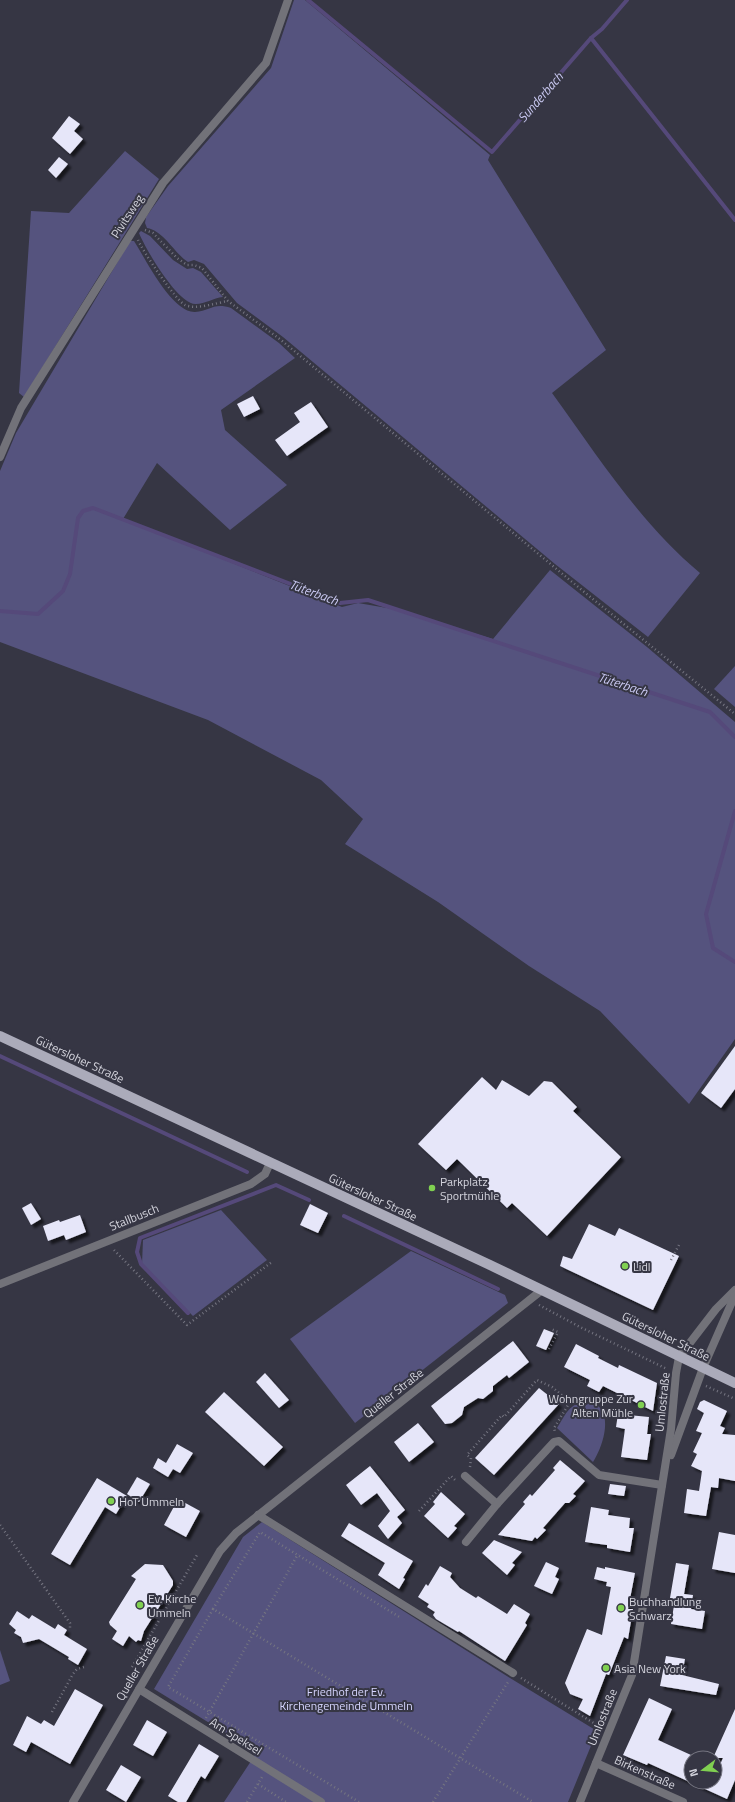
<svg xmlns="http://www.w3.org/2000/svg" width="735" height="1802" font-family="'Titillium Web',sans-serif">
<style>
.green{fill:#55537e}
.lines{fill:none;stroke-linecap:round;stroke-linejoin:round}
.stream{stroke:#55497a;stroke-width:4}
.building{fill:#e6e6f9;filter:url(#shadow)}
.path{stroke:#757581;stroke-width:2.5;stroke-dasharray:1 3;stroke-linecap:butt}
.minor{stroke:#727279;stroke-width:8}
.tertiary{stroke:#727279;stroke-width:8}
.primary{stroke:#ababba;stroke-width:10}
.poi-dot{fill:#80d051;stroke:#363644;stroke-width:1.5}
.labels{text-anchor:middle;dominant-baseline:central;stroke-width:4;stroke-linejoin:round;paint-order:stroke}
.street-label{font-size:12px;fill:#d4d4dd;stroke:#363644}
.poi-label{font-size:12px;fill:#d4d4dd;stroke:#363644;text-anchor:start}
.park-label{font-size:12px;fill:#d6d5fe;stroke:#363644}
.water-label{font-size:13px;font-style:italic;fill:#c9c8f1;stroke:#363644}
</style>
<defs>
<filter id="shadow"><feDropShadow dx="3.5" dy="3.5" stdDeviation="1" flood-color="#0009"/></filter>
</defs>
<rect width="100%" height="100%" fill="#363644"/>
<g class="green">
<path d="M 294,0 L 305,0 L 490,155 L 488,160 L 606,350 L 552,393 C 597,455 640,523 700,573 L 648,637 L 555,564 L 283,337 L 237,303 L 204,264 L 194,260 L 188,262 C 174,253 164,231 147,228 L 145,223 L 146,217 L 168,186 L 271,68 Z"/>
<polygon points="125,151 159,179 24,397 19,393 31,211 69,213"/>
<path d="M 141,231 L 150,236 L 173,260 L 187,269 L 193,268 L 201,272 L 223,297 C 213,298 205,304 196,304 C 178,305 145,248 139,233 Z"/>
<path d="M 130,241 L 134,241 C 145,258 172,313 195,312 C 210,311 214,302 231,308 L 279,343 L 295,358 L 221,410 L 225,430 L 287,485 L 230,530 L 157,463 L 123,519 L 342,607 L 358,603 L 393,609 L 493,639 L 550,570 L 647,647 L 735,722 L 735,1039 L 689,1104 L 600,1011 L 529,966 L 438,902 L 345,844 L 363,819 L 321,780 L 208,720 L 0,642 L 0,471 L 16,433 Z"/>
<polygon points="735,666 735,707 714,689"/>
<polygon points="221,1210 267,1260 193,1316 142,1264 143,1240"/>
<polygon points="411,1251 505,1295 508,1303 355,1423 290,1339"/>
<path d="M 588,1401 C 591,1402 595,1403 597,1405 C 613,1417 602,1448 593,1462 L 557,1428 C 566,1414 569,1403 588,1401 Z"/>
<polygon points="262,1522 510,1678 597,1731 568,1802 224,1802 257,1752 154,1689 243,1537"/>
<polygon points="0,1650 10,1681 0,1685"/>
</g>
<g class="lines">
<g class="stream">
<polyline points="308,0 492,152 591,38 602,29 627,0"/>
<polyline points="591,38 735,220"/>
<polyline points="0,611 38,614 63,591 70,574 78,518 83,511 93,508 340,603 368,600 710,712 735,737"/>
<polyline points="735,811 706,914 713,948 735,962"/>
<polyline points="0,1056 247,1172"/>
<polyline points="344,1216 498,1289"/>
<polyline points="188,1313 141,1264 137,1252 140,1238 276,1185 309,1200"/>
</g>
</g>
<g class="building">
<polygon points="69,116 80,124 74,131 83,139 70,154 52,138"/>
<polygon points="59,157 68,164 56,178 48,170"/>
<polygon points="253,396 260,409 244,417 237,404"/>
<polygon points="311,402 328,427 287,456 275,440 300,422 294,413"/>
<polygon points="735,1046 735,1089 721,1108 701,1093"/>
<polygon points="482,1077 496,1090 502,1080 529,1096 544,1081 552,1082 577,1107 573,1111 621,1157 547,1236 512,1203 507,1208 457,1159 446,1170 418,1144"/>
<polygon points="31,1203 41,1219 31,1225 22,1208"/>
<polygon points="310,1204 328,1213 318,1233 300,1225"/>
<polygon points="80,1215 86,1232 66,1240 64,1235 48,1241 43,1226 59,1220 60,1222"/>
<polygon points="589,1224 615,1236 619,1228 679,1256 653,1310 560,1266 563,1256 572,1259"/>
<polygon points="544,1329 554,1333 546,1350 536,1346"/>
<polygon points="513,1341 529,1362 509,1378 507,1375 493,1386 493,1391 483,1399 478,1398 464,1407 462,1415 452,1423 445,1424 431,1406"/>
<polygon points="576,1344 599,1356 598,1358 618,1368 619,1365 657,1383 653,1411 603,1386 599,1392 587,1386 590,1380 564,1367"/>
<polygon points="265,1373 289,1400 279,1408 256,1382"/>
<polygon points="539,1388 559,1404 494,1475 475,1458"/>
<polygon points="224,1392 283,1447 264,1466 205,1412"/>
<polygon points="704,1400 727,1411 720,1426 725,1428 722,1434 735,1435 735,1481 719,1478 718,1488 711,1487 706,1516 684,1513 687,1489 699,1491 702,1471 691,1466 697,1454 693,1452 702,1433 696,1431 704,1413 697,1409 700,1402"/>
<polygon points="618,1414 649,1417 647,1434 651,1434 647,1460 621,1457 625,1429 616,1427"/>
<polygon points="418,1423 434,1442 409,1462 394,1442"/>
<polygon points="177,1444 193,1453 180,1473 173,1469 168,1477 153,1468 158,1458 166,1463"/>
<polygon points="560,1460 585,1481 573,1494 576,1496 569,1503 565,1503 543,1528 546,1530 537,1539 535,1537 532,1541 498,1535 525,1504 523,1502 530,1494 532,1496 555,1470 553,1468"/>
<polygon points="370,1466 405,1510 397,1517 402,1523 388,1539 378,1526 390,1511 377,1493 361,1505 346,1485"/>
<polygon points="137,1477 150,1484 139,1502 127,1494"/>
<polygon points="97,1478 127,1496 116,1514 105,1507 70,1565 51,1554"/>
<polygon points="610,1484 626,1486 624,1496 608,1494"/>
<polygon points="441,1492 465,1514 454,1526 457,1528 448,1538 424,1516 435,1504 433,1502"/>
<polygon points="178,1499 200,1511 186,1537 164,1525"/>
<polygon points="591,1507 609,1510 608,1515 630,1518 629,1528 634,1528 630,1552 607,1548 607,1545 585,1542"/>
<polygon points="349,1523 413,1561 403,1578 405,1579 399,1589 378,1575 385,1563 341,1536"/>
<polygon points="719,1532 735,1535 735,1573 712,1569"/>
<polygon points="494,1540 522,1552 512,1563 515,1565 507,1575 482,1553"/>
<polygon points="546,1562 559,1568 555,1577 559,1579 552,1594 534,1586"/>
<polygon points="676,1563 689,1565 684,1594 693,1595 691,1609 705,1611 702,1629 671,1624 675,1599 670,1598"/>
<polygon points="145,1564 163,1565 173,1581 173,1585 144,1631 141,1641 138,1640 136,1642 129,1636 123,1646 112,1639 117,1631 110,1625 109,1622 136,1579 131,1576"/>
<polygon points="440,1566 452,1573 450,1577 460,1588 476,1598 478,1596 507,1614 514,1604 530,1614 525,1623 527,1625 505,1661 459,1631 458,1632 436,1619 433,1615 435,1612 427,1607 429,1604 418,1597 426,1584 428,1586"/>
<polygon points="597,1567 605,1569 605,1567 635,1573 628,1609 633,1609 628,1639 624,1637 609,1675 606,1674 590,1716 578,1709 583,1699 570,1694 565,1683 587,1629 602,1635 611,1587 606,1586 607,1582 594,1579"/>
<polygon points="17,1611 29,1619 32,1615 55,1629 58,1624 67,1630 64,1635 87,1649 78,1665 68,1659 69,1657 39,1639 23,1643 21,1637 14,1633 16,1630 9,1624"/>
<polygon points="666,1656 685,1659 682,1675 719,1684 716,1695 660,1686"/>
<polygon points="75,1689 103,1705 70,1764 31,1742 26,1752 13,1745 27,1716 41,1724 44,1720 54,1726"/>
<polygon points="649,1698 672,1709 658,1740 691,1755 691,1782 715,1782 715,1776 723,1758 713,1758 735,1709 735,1780 727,1799 648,1763 647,1765 623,1755"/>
<polygon points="147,1720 167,1732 153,1756 133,1745"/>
<polygon points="199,1744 219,1756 205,1779 201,1776 186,1802 178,1802 168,1796"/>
<polygon points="121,1765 141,1777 126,1802 106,1790"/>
</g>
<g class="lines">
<g class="path">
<polyline points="145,230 153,233 177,258 187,265 194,265 202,268 228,301 281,340 583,591 735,714"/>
<path d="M 138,240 C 142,250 176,301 185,305 C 196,310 216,303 228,301"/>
<polyline points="114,1250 187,1325 272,1262"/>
<polyline points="671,1260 680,1243"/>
<polyline points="539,1305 580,1327 667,1369"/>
<polyline points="549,1349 558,1332 551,1329"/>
<polyline points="706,1386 735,1399"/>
<polyline points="470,1467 471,1458 467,1455 502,1415 504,1417 537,1380 552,1387 570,1402 554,1428 555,1432"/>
<polyline points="419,1511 451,1476 455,1480"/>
<polyline points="0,1525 70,1623 70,1629"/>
<polyline points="213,1609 260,1532 401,1618"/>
<polyline points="132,1667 197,1555"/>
<polyline points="521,1678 600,1727"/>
<polyline points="52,1712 73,1674 77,1669 84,1667"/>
<polyline points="206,1718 298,1554"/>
<polyline points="258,1784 286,1802"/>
<polyline points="247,1802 262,1777"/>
<polyline points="359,1802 168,1687 213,1609 533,1802"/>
<polyline points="433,1802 508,1682"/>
</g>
<g class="minor">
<polyline points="0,457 21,408 163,183 266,63 288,0"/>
<polyline points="0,1284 251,1184 265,1174 270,1163"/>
<polyline points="671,1455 703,1368"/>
<polyline points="465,1476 497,1504"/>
<polyline points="258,1515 513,1673"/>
<polyline points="466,1542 497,1504 554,1442 559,1441 599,1475 662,1485"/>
<polyline points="139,1689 321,1802"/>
<polyline points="596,1763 683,1802"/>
<polyline points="580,1802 632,1675 671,1429 676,1373 679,1357"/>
</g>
<g class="tertiary">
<polyline points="679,1357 716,1309 735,1290"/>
<polyline points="703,1368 735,1295"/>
<polyline points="73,1802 220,1551 236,1533 542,1290"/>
</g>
<polyline class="primary" points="0,1036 490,1265 735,1383"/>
</g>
<g class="poi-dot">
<circle cx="432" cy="1188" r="4"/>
<circle cx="625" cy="1266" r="4"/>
<circle cx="641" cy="1405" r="4"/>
<circle cx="111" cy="1501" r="4"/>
<circle cx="140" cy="1605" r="4"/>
<circle cx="621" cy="1608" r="4"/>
<circle cx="606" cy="1668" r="4"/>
</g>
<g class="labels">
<g class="street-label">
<text transform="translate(127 216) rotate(-57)">Pivitsweg</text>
<text transform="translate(80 1059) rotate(25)">Gütersloher Straße</text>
<text transform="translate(373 1197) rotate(25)">Gütersloher Straße</text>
<text transform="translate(134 1217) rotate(-22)">Stallbusch</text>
<text transform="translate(666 1336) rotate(26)">Gütersloher Straße</text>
<text transform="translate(393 1393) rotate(-38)">Queller Straße</text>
<text transform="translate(662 1402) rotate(-84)">Umlostraße</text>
<text transform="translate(137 1668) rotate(-60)">Queller Straße</text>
<text transform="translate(602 1717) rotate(-68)">Umlostraße</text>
<text transform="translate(236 1736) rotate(32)">Am Speksel</text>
<text transform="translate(645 1772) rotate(24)">Birkenstraße</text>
</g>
<g class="poi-label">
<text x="440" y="1181">Parkplatz<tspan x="440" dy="14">Sportmühle</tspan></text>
<text x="633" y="1266">Lidl</text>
<text x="633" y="1398" text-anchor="end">Wohngruppe Zur<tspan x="633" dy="14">Alten Mühle</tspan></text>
<text x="119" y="1501">HoT Ummeln</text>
<text x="148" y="1598">Ev. Kirche<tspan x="148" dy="14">Ummeln</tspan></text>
<text x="629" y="1601">Buchhandlung<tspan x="629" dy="14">Schwarz</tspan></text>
<text x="614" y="1668">Asia New York</text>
</g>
<g class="park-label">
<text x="346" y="1691">Friedhof der Ev.<tspan x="346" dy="14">Kirchengemeinde Ummeln</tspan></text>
</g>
<g class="water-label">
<text transform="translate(540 97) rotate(-49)">Sunderbach</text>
<text transform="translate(314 592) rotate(20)">Tüterbach</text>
<text transform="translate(623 684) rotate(18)">Tüterbach</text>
</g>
</g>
<g transform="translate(703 1770) rotate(254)"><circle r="19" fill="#363644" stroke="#757581"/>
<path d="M0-3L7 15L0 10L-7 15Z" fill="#80d051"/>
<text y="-6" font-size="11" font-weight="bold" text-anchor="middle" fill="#d4d4dd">N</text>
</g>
</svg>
